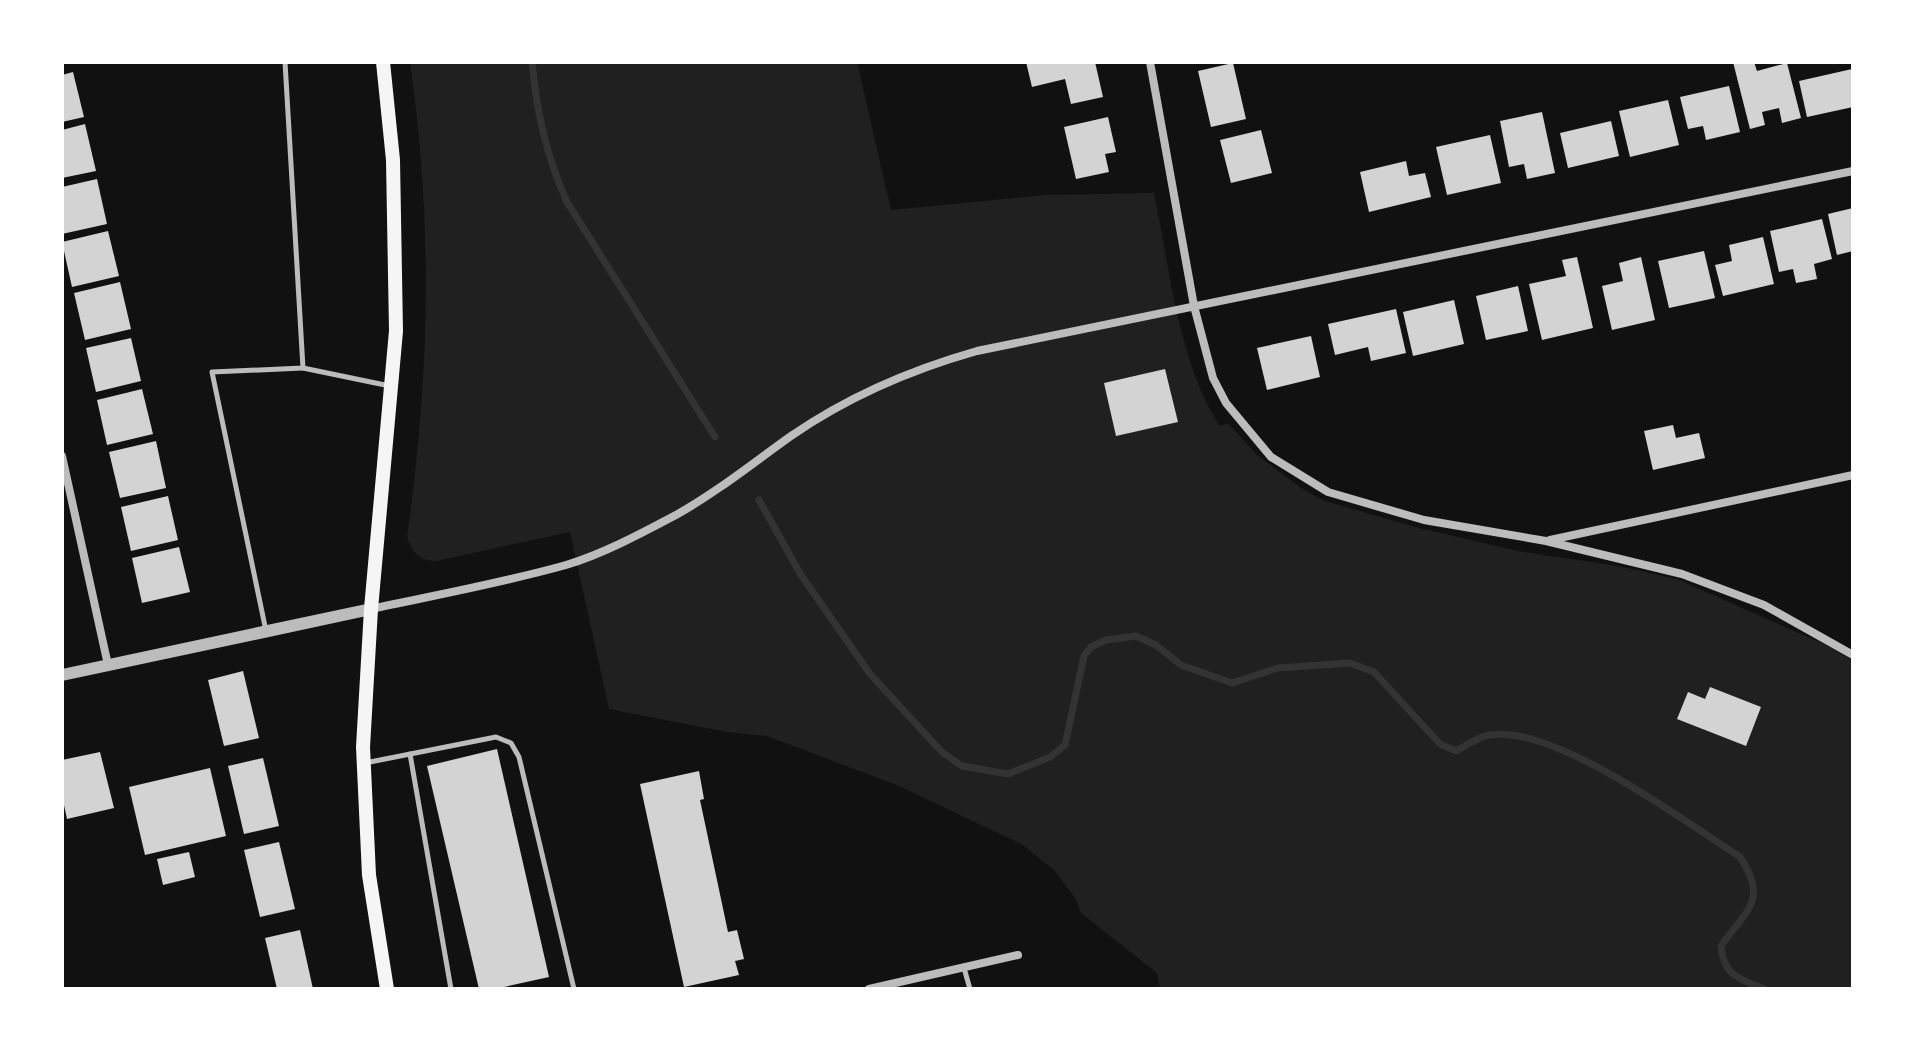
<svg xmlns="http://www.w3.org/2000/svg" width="1915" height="1051" font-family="Quicksand,sans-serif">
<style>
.green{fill:#202020}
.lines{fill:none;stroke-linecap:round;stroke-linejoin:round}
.stream{stroke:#333;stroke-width:7}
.building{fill:#d3d3d3}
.service{stroke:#bcbcbc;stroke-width:5}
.minor{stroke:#bcbcbc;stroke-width:8}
.tertiary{stroke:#bcbcbc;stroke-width:12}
.secondary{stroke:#f5f5f5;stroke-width:14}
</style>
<rect width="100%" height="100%" fill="#111"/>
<path class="green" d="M 410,62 L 857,62 L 891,210 L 1045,195 L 1154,193 C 1169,265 1179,365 1220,426 L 1228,423 L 1257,455 L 1301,488 L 1325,501 L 1419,528 L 1518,551 L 1618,566 L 1677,579 L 1828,646 L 1853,661 L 1853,989 L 1160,989 L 1157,973 L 1081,913 L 1075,898 L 1054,870 L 1023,845 L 899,786 L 767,736 L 727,732 L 609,709 L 570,532 L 436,561 C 419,561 412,552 407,537 C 430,372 433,227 410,62 Z"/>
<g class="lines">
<g class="stream">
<path d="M 532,62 C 537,113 546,155 567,202 L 715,437"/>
<path d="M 759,500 L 801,575 L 870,674 L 942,752 L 962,766 L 1008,774 L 1050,757 L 1065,745 L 1084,656 L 1091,647 L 1106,640 L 1136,636 L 1156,645 L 1181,665 L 1232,683 L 1278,668 L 1350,663 L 1374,672 L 1440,744 L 1456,751 C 1466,746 1478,737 1489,735 C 1554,724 1684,821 1740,857 C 1769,901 1746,910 1721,946 C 1723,975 1739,979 1764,989"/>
</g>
</g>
<g class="building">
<polygon points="1026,62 1095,62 1103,97 1071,104 1065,79 1032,87"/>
<polygon points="1733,62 1754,62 1757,71 1787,63 1801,118 1782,123 1779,108 1762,112 1765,125 1750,129"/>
<polygon points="1233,63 1246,119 1211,127 1198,71"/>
<polygon points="1852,69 1853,107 1807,117 1799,81"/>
<polygon points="73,72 84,117 62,122 62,75"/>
<polygon points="1729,86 1740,132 1706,140 1703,126 1688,129 1680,97"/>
<polygon points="1668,100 1679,145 1630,157 1619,111"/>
<polygon points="1542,112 1555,173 1527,179 1524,164 1509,167 1500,121"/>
<polygon points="1108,117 1116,152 1105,154 1109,172 1076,179 1064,127"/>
<polygon points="1611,121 1619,156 1568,168 1560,133"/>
<polygon points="85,124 96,171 62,178 62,130"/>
<polygon points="1261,130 1272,173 1231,183 1220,140"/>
<polygon points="1490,135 1501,183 1447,195 1436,147"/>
<polygon points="1406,161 1409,176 1425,173 1431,197 1369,212 1360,172"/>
<polygon points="97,179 107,224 62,234 62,187"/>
<polygon points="1853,208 1853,251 1837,255 1828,214"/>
<polygon points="1822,219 1832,259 1814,264 1817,279 1796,283 1793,269 1779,272 1770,231"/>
<polygon points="108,231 119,276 72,287 62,242"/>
<polygon points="1763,237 1774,284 1723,296 1715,265 1732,261 1729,245"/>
<polygon points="1704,251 1715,298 1669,308 1658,261"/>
<polygon points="1577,257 1593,328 1542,340 1529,284 1566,276 1562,260"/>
<polygon points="1641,257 1655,320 1612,330 1602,286 1623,281 1619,263"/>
<polygon points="120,282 131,329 85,340 74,293"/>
<polygon points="1518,286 1528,331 1486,340 1476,296"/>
<polygon points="1454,300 1464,344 1413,356 1403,312"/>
<polygon points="1396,309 1406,353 1371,361 1368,347 1335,355 1328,324"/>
<polygon points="1311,336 1320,377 1267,390 1257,348"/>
<polygon points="131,338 141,381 96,392 86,348"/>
<polygon points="1165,369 1178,422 1116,436 1104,383"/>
<polygon points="142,389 153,434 107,445 97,400"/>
<polygon points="1673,425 1676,438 1699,433 1705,458 1653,470 1644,431"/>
<polygon points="156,441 166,488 120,498 109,452"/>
<polygon points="168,496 178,540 131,551 121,507"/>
<polygon points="179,547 190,592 142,603 132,558"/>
<polygon points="243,671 259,738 224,746 208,680"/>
<polygon points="1710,687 1761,707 1746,746 1677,719 1688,692 1705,699"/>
<polygon points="497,749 549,977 495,989 479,989 427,766"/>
<polygon points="100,752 114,808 67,819 62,796 62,760"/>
<polygon points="263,758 279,826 244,834 228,766"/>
<polygon points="210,768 226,836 145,855 129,787"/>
<polygon points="699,771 704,799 700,800 728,932 737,930 744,959 735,961 739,975 684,987 640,784"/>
<polygon points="279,842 295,909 260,917 244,850"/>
<polygon points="189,852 195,877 163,885 157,859"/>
<polygon points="300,930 313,989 277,989 265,938"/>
</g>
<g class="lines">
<g class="service">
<polyline points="303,368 390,386"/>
<polyline points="266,631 212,372 303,368 285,62"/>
<polyline points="410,754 451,989"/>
<polyline points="365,763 496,737 511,743 519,757 574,989"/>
<polyline points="964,968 970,989"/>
</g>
<g class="minor">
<polyline points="1150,62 1194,306 1213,378 1226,403 1271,457 1328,492 1424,520 1546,541 1682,574 1764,605 1853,655"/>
<polyline points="62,456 108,665"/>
<polyline points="1550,540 1853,475"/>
<path d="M 371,609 C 436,595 502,583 566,565 C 603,554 642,533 676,515 C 717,492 753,463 791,436 C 849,396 910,370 977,351 L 1853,171"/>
<polyline points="869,989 1018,955"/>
</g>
<polyline class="tertiary" points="62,675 371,609"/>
<polyline class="secondary" points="383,62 393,160 396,331 371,609 363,747 369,875 387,989"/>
</g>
<rect width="1915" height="1051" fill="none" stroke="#ffffff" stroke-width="128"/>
</svg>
